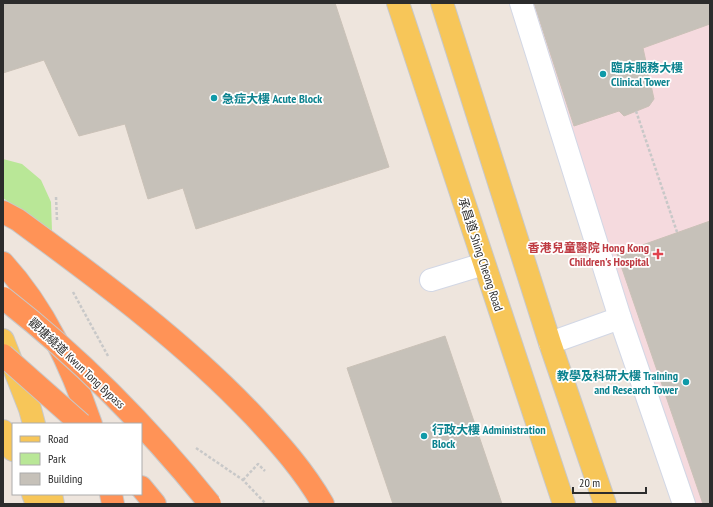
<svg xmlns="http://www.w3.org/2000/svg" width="713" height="507" font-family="'PT Sans Narrow','Noto Sans TC',sans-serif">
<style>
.medical{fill:#f5dade}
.green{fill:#b9e797}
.building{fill:#c6c1b9;stroke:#cac1b7}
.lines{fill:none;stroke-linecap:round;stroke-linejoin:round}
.minor-casing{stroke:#d2d7e5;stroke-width:24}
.major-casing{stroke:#c8c8c8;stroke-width:24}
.highway-casing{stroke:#c8c8c8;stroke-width:24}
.path{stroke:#c8c8c8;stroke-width:2.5;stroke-dasharray:3 2;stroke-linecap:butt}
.minor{stroke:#fff;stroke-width:22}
.major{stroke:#f7c659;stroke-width:22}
.highway{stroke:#ff9357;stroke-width:22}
.highway-bridge-casing{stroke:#c8c8c8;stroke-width:24;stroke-linecap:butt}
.highway-bridge{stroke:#ff9357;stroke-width:22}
.culture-dot{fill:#0f9aa8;stroke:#fff;stroke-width:1.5}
.health-dot{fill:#e0444e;stroke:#fff;stroke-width:1.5}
.labels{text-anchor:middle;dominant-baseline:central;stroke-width:3.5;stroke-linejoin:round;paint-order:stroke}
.culture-label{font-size:12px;font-weight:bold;fill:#0d838f;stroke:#fff;text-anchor:start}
.health-label{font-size:12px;font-weight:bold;fill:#be3a42;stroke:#fff;text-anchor:end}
.street-label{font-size:12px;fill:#2c2c2c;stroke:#fff}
</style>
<rect width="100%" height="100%" fill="#eee5dd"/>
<polygon class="medical" points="519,3 710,3 710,504 693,504"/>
<polygon class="green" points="3,159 22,164 41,180 51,202 52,231 3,198"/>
<g class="building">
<polygon points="3,3 335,3 389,167 196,229 183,188 148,199 125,124 79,136 44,60 3,73"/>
<polygon points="534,3 710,3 710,24 643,48 654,99 649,106 624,116 619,111 574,126"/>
<polygon points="710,221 710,504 703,504 617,254"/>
<polygon points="445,336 502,504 393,504 347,368"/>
</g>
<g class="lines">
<defs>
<g id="minor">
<polyline points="521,3 620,318 684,504"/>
<polyline points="431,280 484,264"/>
<polyline points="550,343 620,318"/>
</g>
<g id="major">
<polyline points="398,3 564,504"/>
<polyline points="442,3 550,343 605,504"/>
<polyline points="3,340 30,409 34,424"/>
<polyline points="3,431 13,450"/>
<polyline points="33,494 37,504"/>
<polyline points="51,494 53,504"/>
</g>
<g id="highway">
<path d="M 3,212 L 18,220 C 101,281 183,341 254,416 C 280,444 304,471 323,504"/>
<path d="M 3,263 C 45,309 71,366 91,424"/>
<polyline points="141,487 155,504"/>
<polyline points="111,494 113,504"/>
</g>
</defs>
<use href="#minor" class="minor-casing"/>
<use href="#major" class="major-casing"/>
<use href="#highway" class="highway-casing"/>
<g class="path">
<polyline points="636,111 677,232"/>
<polyline points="56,197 57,220"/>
<polyline points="73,292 108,356"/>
<polyline points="196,448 243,480 266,504"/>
<polyline points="243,480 258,464 265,471"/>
</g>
<use href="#minor" class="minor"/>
<use href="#major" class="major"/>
<use href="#highway" class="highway"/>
<defs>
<g id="highway-bridge">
<path d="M 3,298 C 80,358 149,428 210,504"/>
<polyline points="3,355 81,424"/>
</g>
</defs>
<use href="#highway-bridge" class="highway-bridge-casing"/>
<use href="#highway-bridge" class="highway-bridge"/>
</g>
<g class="culture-dot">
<circle cx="603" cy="74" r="4"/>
<circle cx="214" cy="98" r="4"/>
<circle cx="686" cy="382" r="4"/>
<circle cx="424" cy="436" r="4"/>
</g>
<path class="health-dot" d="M656 248h4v4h4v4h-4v4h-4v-4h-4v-4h4z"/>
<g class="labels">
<g class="culture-label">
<text x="611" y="67">臨床服務大樓<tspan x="611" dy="14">Clinical Tower</tspan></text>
<text x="222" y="98">急症大樓 Acute Block</text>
<text x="678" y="375" text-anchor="end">教學及科研大樓 Training<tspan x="678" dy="14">and Research Tower</tspan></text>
<text x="432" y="429">行政大樓 Administration<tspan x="432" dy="14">Block</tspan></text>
</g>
<g class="health-label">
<text x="649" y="247">香港兒童醫院 Hong Kong<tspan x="649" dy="14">Children's Hospital</tspan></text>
</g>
<g class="street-label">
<text transform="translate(481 254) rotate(72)">承昌道 Shing Cheong Road</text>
<text transform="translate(77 363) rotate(43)">觀塘繞道 Kwun Tong Bypass</text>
</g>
</g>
<rect width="713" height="507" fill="none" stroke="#2c2c2c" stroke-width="8"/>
<rect x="12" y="423" width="130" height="72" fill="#ffffff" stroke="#ababab"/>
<rect x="20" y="436" width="20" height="6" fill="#f7c659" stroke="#ababab"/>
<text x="48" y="443" font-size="12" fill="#2c2c2c">Road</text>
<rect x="20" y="453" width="20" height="12" fill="#b9e797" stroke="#ababab"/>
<text x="48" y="463" font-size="12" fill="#2c2c2c">Park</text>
<rect x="20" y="473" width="20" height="12" fill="#c6c1b9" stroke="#ababab"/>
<text x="48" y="483" font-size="12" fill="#2c2c2c">Building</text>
<path d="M573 487v6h73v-6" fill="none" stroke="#2c2c2c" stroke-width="2"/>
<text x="579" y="487" font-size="12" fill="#2c2c2c" stroke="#ffffff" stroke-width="3" paint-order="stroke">20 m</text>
</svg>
